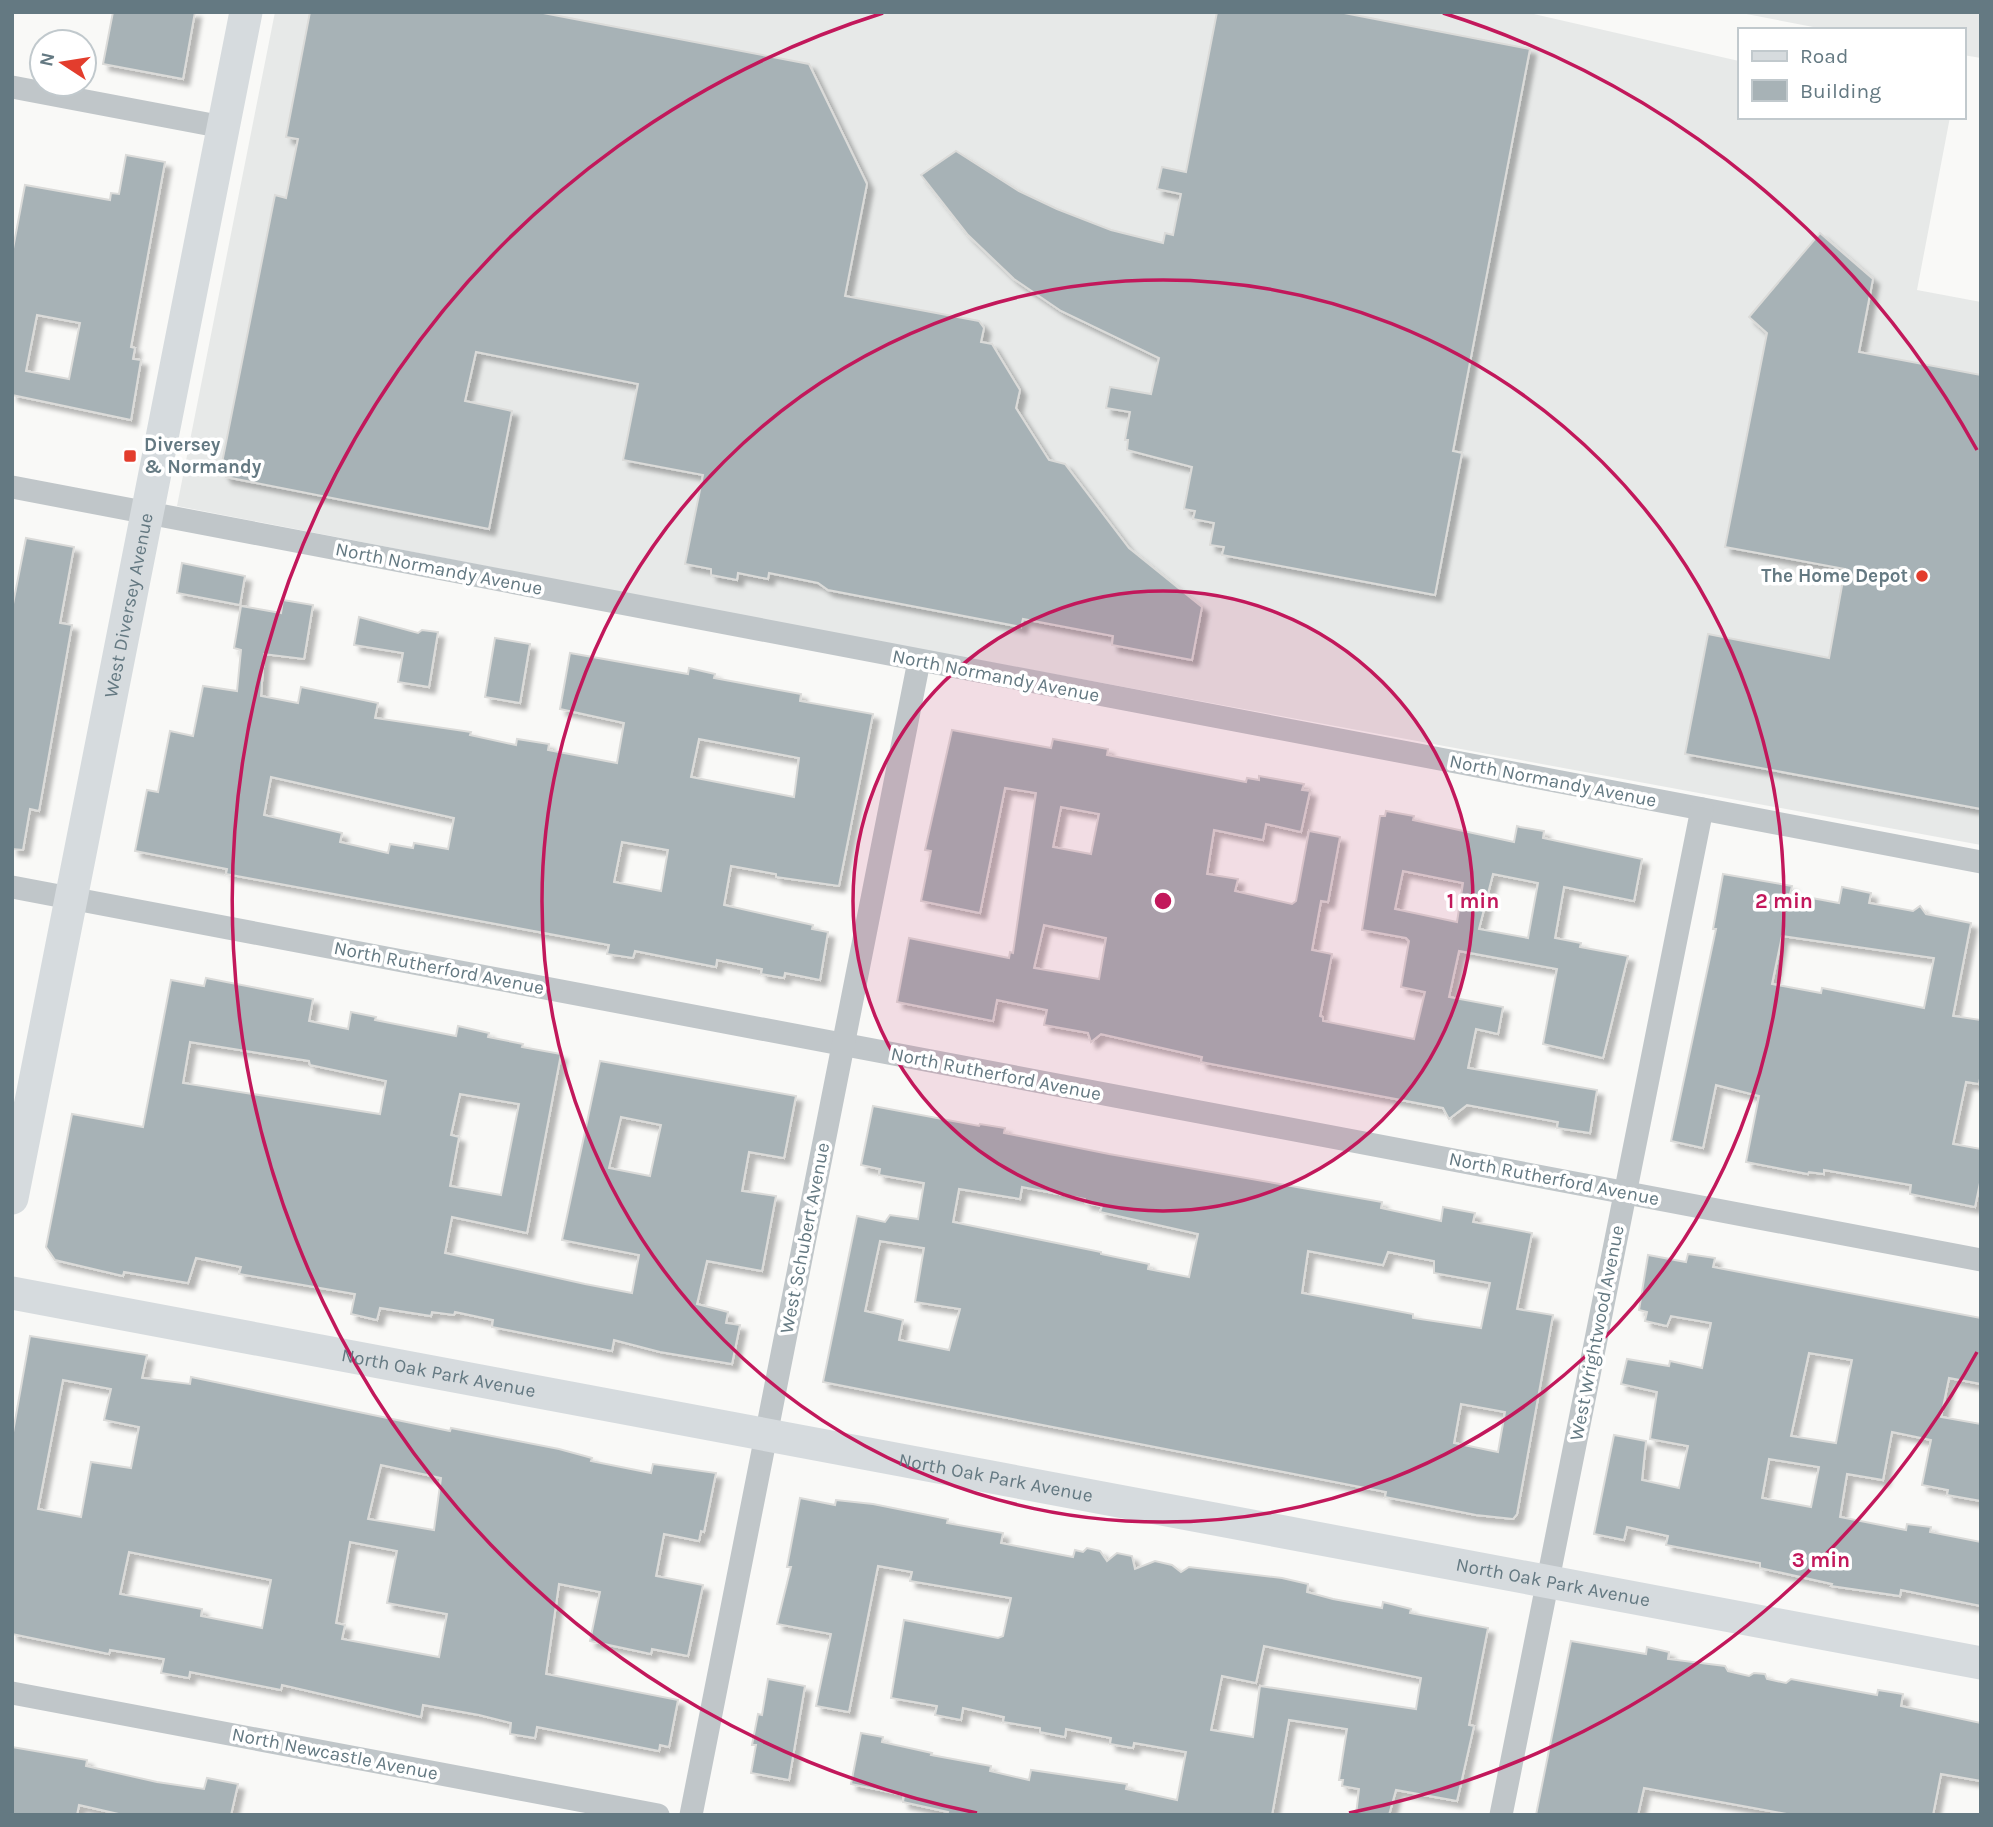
<svg xmlns="http://www.w3.org/2000/svg" width="1993" height="1827" font-family="Karla,sans-serif">
<style>
.built{fill:#e7e9e8}
.building{fill:#a7b2b6;stroke:#dbdbd9;stroke-width:2;fill-rule:evenodd;filter:url(#shadow)}
.lines{fill:none;stroke-linecap:round;stroke-linejoin:round}
.street{stroke:#c0c6c9;stroke-width:23}
.secondary{stroke:#d6dbde;stroke-width:33}
.ring{fill:none;stroke:#c2185b;stroke-width:3.5}
.poi-dot{fill:#e33d2d;stroke:#fff;stroke-width:2.5}
.labels{text-anchor:middle;dominant-baseline:central;stroke-width:7;stroke-linejoin:round;paint-order:stroke}
.poi-label{font-size:19px;font-weight:bold;fill:#647982;stroke:#fff;text-anchor:start}
.street-label{font-size:19px;fill:#647982;stroke:#fff}
.centre{fill:#c2185b;stroke:#fff;stroke-width:3.5}
.ring-label{font-size:21px;text-anchor:middle;font-weight:bold;fill:#c2185b;stroke:#fff;stroke-width:7;stroke-linejoin:round;paint-order:stroke}
</style>
<defs>
<filter id="shadow"><feDropShadow dx="6" dy="6" stdDeviation="2" flood-color="#0004"/></filter>
</defs>
<rect width="100%" height="100%" fill="#f9f9f7"/>
<g class="built">
<polygon points="275,12 1525,12 1739,61 1739,117 1950,117 1917,290 1981,302 1981,845 788,625 177,506"/>
<polygon points="1736,12 1981,12 1981,58 1963,55 1963,30 1829,30"/>
</g>
<g class="building">
<polygon points="113,12 195,12 183,79 103,64"/>
<polygon points="310,12 538,12 809,64 867,184 845,296 979,321 984,328 981,342 992,344 1020,390 1016,408 1049,460 1065,464 1129,548 1202,607 1192,660 1112,645 1113,636 1023,619 1021,627 828,590 818,583 769,573 768,579 738,573 737,580 711,575 711,569 685,564 703,475 623,460 638,384 476,352 465,401 512,411 489,529 226,477 221,468 275,195 286,198 298,139 286,137"/>
<polygon points="1217,12 1339,12 1530,49 1453,451 1462,453 1435,595 1222,555 1224,547 1210,545 1214,523 1193,519 1195,511 1184,509 1192,467 1127,450 1128,440 1125,440 1130,412 1106,408 1110,387 1151,394 1159,358 1061,311 1014,279 968,235 921,175 956,151 1019,191 1057,209 1111,230 1163,243 1165,233 1173,235 1181,194 1157,189 1162,167 1186,172"/>
<path d="M 126,155 L 165,162 L 131,347 L 135,348 L 133,359 L 141,360 L 131,420 L 12,395 L 12,254 L 25,185 L 110,200 L 111,193 L 119,194 ZM 37,315 L 80,323 L 69,379 L 26,371 Z"/>
<polygon points="1820,233 1873,279 1859,352 1981,375 1981,809 1685,754 1708,634 1829,658 1845,569 1725,547 1767,333 1749,317"/>
<polygon points="26,538 74,547 60,623 72,625 39,811 30,809 23,850 12,849 12,609"/>
<polygon points="182,563 245,576 240,605 177,593"/>
<path d="M 283,600 L 313,605 L 304,659 L 264,654 L 261,696 L 298,703 L 301,687 L 378,703 L 375,718 L 471,732 L 470,735 L 516,745 L 517,739 L 549,744 L 548,750 L 617,763 L 624,723 L 560,709 L 570,653 L 688,674 L 689,668 L 715,674 L 714,678 L 801,694 L 800,701 L 873,714 L 839,886 L 776,877 L 776,874 L 731,866 L 724,905 L 813,925 L 812,929 L 828,932 L 820,980 L 785,973 L 784,978 L 761,974 L 762,969 L 717,960 L 716,967 L 635,951 L 633,958 L 607,954 L 609,945 L 226,874 L 227,869 L 135,851 L 147,790 L 158,792 L 170,731 L 193,736 L 203,686 L 237,691 L 241,650 L 234,648 L 241,606 L 281,613 ZM 699,739 L 799,758 L 794,797 L 691,777 ZM 271,777 L 454,818 L 448,849 L 414,843 L 413,848 L 390,844 L 388,853 L 340,842 L 342,833 L 264,815 ZM 622,842 L 668,850 L 661,891 L 614,882 Z"/>
<polygon points="359,617 418,633 422,630 438,632 429,687 398,682 403,653 354,645"/>
<polygon points="495,638 530,644 520,703 485,697"/>
<path d="M 952,730 L 1051,748 L 1053,739 L 1108,749 L 1107,755 L 1246,782 L 1247,778 L 1259,780 L 1259,776 L 1304,784 L 1302,790 L 1310,791 L 1301,832 L 1266,824 L 1263,840 L 1214,830 L 1207,874 L 1238,879 L 1235,891 L 1292,904 L 1296,901 L 1309,831 L 1340,837 L 1328,902 L 1321,901 L 1312,950 L 1332,954 L 1320,1016 L 1323,1017 L 1323,1021 L 1414,1039 L 1425,992 L 1401,987 L 1409,941 L 1406,938 L 1362,930 L 1380,816 L 1385,816 L 1386,811 L 1414,816 L 1413,820 L 1514,842 L 1517,826 L 1520,827 L 1544,831 L 1543,838 L 1642,859 L 1634,901 L 1564,887 L 1555,938 L 1581,943 L 1580,947 L 1628,956 L 1603,1058 L 1543,1044 L 1557,969 L 1459,951 L 1449,997 L 1503,1007 L 1498,1034 L 1476,1029 L 1468,1068 L 1597,1090 L 1590,1133 L 1557,1128 L 1558,1122 L 1467,1105 L 1449,1119 L 1443,1108 L 1201,1062 L 1202,1057 L 1101,1034 L 1091,1042 L 1088,1033 L 1044,1025 L 1047,1010 L 997,1000 L 993,1021 L 897,1002 L 909,938 L 1009,958 L 1010,952 L 1013,953 L 1036,793 L 1005,788 L 980,913 L 921,901 L 931,851 L 925,850 ZM 1061,807 L 1099,814 L 1091,854 L 1053,847 ZM 1403,871 L 1463,883 L 1457,922 L 1395,909 ZM 1493,874 L 1538,883 L 1528,938 L 1479,929 ZM 1044,925 L 1106,938 L 1099,979 L 1034,968 Z"/>
<path d="M 1723,874 L 1792,886 L 1790,894 L 1839,903 L 1842,887 L 1871,893 L 1869,903 L 1913,911 L 1920,906 L 1926,914 L 1971,923 L 1953,1016 L 1981,1020 L 1981,1073 L 1979,1084 L 1966,1082 L 1953,1144 L 1981,1149 L 1981,1178 L 1975,1207 L 1910,1194 L 1911,1185 L 1824,1170 L 1824,1174 L 1809,1172 L 1808,1174 L 1746,1162 L 1759,1096 L 1716,1085 L 1703,1148 L 1671,1141 L 1716,929 L 1713,929 ZM 1782,936 L 1934,958 L 1924,1008 L 1822,988 L 1821,993 L 1772,984 Z"/>
<path d="M 206,978 L 313,999 L 309,1021 L 348,1029 L 351,1012 L 376,1017 L 375,1020 L 456,1036 L 458,1026 L 489,1033 L 488,1037 L 523,1044 L 522,1047 L 561,1054 L 527,1233 L 452,1217 L 445,1253 L 585,1284 L 632,1293 L 639,1255 L 562,1240 L 600,1061 L 796,1096 L 784,1158 L 749,1152 L 742,1191 L 776,1196 L 762,1271 L 707,1261 L 697,1304 L 728,1312 L 726,1323 L 740,1325 L 732,1364 L 660,1352 L 614,1340 L 612,1351 L 492,1327 L 493,1320 L 455,1312 L 454,1315 L 432,1312 L 431,1316 L 380,1308 L 377,1320 L 351,1314 L 355,1294 L 239,1274 L 241,1267 L 196,1258 L 188,1283 L 124,1272 L 123,1276 L 55,1260 L 46,1247 L 72,1114 L 143,1127 L 171,980 L 204,986 ZM 190,1042 L 309,1061 L 310,1065 L 386,1081 L 380,1114 L 183,1083 ZM 460,1094 L 519,1104 L 501,1195 L 450,1186 L 459,1137 L 451,1135 ZM 621,1117 L 661,1125 L 650,1176 L 609,1168 Z"/>
<path d="M 873,1106 L 979,1126 L 980,1124 L 1005,1128 L 1004,1133 L 1109,1154 L 1382,1202 L 1381,1208 L 1441,1221 L 1443,1207 L 1475,1213 L 1473,1222 L 1532,1233 L 1517,1309 L 1553,1315 L 1517,1514 L 1513,1519 L 1476,1515 L 1385,1497 L 1386,1492 L 823,1382 L 857,1216 L 885,1222 L 890,1215 L 918,1219 L 924,1183 L 879,1175 L 880,1169 L 861,1165 ZM 1022,1187 L 1085,1199 L 1085,1203 L 1102,1206 L 1100,1212 L 1198,1234 L 1189,1277 L 1148,1269 L 1149,1264 L 1101,1254 L 1101,1252 L 953,1222 L 959,1189 L 1020,1199 ZM 880,1241 L 924,1248 L 915,1302 L 960,1309 L 949,1350 L 899,1340 L 903,1320 L 865,1311 ZM 1308,1251 L 1383,1265 L 1388,1252 L 1434,1261 L 1434,1273 L 1490,1283 L 1481,1328 L 1413,1318 L 1413,1314 L 1302,1293 ZM 1461,1404 L 1505,1412 L 1498,1452 L 1454,1443 Z"/>
<path d="M 1688,1254 L 1715,1258 L 1713,1267 L 1981,1318 L 1981,1384 L 1949,1378 L 1941,1417 L 1981,1424 L 1981,1501 L 1947,1495 L 1948,1490 L 1922,1485 L 1931,1440 L 1892,1432 L 1883,1480 L 1847,1474 L 1840,1517 L 1906,1530 L 1907,1524 L 1931,1527 L 1930,1532 L 1981,1542 L 1981,1606 L 1901,1590 L 1900,1596 L 1831,1586 L 1832,1584 L 1760,1568 L 1760,1563 L 1666,1545 L 1668,1536 L 1627,1527 L 1624,1540 L 1594,1534 L 1614,1435 L 1646,1441 L 1642,1480 L 1679,1488 L 1688,1446 L 1650,1439 L 1657,1392 L 1621,1384 L 1627,1359 L 1669,1366 L 1670,1361 L 1702,1368 L 1711,1323 L 1671,1316 L 1667,1326 L 1645,1321 L 1647,1312 L 1639,1310 L 1648,1255 L 1686,1262 ZM 1809,1353 L 1852,1360 L 1836,1443 L 1791,1436 ZM 1769,1459 L 1819,1467 L 1811,1507 L 1762,1498 Z"/>
<path d="M 30,1336 L 147,1355 L 142,1378 L 190,1384 L 191,1377 L 450,1431 L 451,1428 L 559,1449 L 592,1458 L 591,1461 L 651,1473 L 653,1464 L 716,1473 L 704,1532 L 701,1531 L 699,1541 L 664,1534 L 656,1576 L 703,1585 L 688,1656 L 652,1649 L 651,1654 L 590,1641 L 600,1592 L 559,1584 L 546,1674 L 678,1700 L 669,1747 L 660,1745 L 659,1751 L 537,1727 L 535,1738 L 510,1734 L 511,1723 L 479,1715 L 423,1705 L 421,1717 L 282,1685 L 281,1690 L 190,1672 L 189,1678 L 161,1673 L 164,1659 L 110,1650 L 109,1654 L 12,1634 L 12,1438 ZM 63,1380 L 111,1389 L 104,1420 L 139,1427 L 131,1468 L 91,1462 L 81,1517 L 38,1509 ZM 381,1465 L 441,1478 L 434,1530 L 368,1519 ZM 350,1542 L 397,1551 L 387,1603 L 447,1614 L 439,1657 L 342,1639 L 345,1625 L 336,1623 ZM 129,1552 L 271,1580 L 262,1628 L 201,1616 L 202,1609 L 120,1594 Z"/>
<path d="M 800,1498 L 835,1505 L 836,1500 L 873,1504 L 948,1519 L 947,1523 L 1003,1533 L 1001,1543 L 1073,1557 L 1075,1550 L 1083,1552 L 1087,1548 L 1100,1551 L 1107,1561 L 1117,1553 L 1132,1556 L 1135,1569 L 1155,1561 L 1172,1565 L 1181,1572 L 1189,1567 L 1282,1578 L 1308,1584 L 1307,1592 L 1333,1599 L 1382,1608 L 1383,1602 L 1411,1609 L 1410,1613 L 1488,1628 L 1469,1725 L 1474,1726 L 1457,1801 L 1396,1790 L 1389,1815 L 1356,1815 L 1359,1789 L 1342,1786 L 1343,1780 L 1339,1780 L 1347,1729 L 1289,1720 L 1272,1815 L 947,1815 L 948,1812 L 903,1802 L 904,1795 L 851,1784 L 861,1733 L 883,1737 L 882,1742 L 932,1753 L 931,1755 L 991,1766 L 990,1771 L 1029,1780 L 1031,1770 L 1127,1784 L 1126,1789 L 1177,1800 L 1186,1752 L 1134,1743 L 1133,1748 L 1110,1744 L 1111,1738 L 1066,1729 L 1065,1737 L 1040,1732 L 1040,1728 L 1003,1722 L 1004,1717 L 963,1708 L 961,1720 L 935,1715 L 937,1706 L 891,1698 L 904,1620 L 998,1638 L 1003,1636 L 1011,1598 L 910,1581 L 912,1572 L 878,1566 L 849,1712 L 816,1706 L 831,1634 L 777,1624 L 791,1567 L 787,1567 ZM 1264,1646 L 1421,1678 L 1416,1709 L 1260,1686 L 1253,1737 L 1211,1730 L 1222,1676 L 1256,1683 Z"/>
<polygon points="1571,1641 1646,1654 1647,1647 1669,1652 1668,1659 1725,1666 1728,1671 1749,1676 1754,1673 1765,1674 1767,1679 1786,1683 1791,1679 1877,1695 1878,1690 1903,1694 1901,1706 1981,1723 1981,1781 1941,1774 1933,1815 1792,1815 1644,1788 1638,1815 1536,1815"/>
<polygon points="768,1679 805,1686 789,1780 751,1773 756,1745 752,1745 758,1714 762,1715"/>
<polygon points="12,1747 87,1760 86,1766 157,1782 204,1789 207,1778 238,1784 231,1815 123,1815 79,1805 77,1815 12,1815"/>
</g>
<g class="lines">
<g class="street">
<polyline points="12,87 223,127"/>
<polyline points="12,487 1981,862"/>
<polyline points="12,887 1981,1260"/>
<polyline points="12,1693 658,1815"/>
<polyline points="691,1815 919,661"/>
<polyline points="1501,1815 1702,809"/>
</g>
<g class="secondary">
<path id="s1" d="M 12,1198 L 246,12"/>
<path id="s2" d="M 12,1293 L 1981,1663"/>
</g>
</g>
<circle cx="1163" cy="901" r="310" fill="#c2185b" fill-opacity=".12"/>
<g class="ring">
<circle cx="1163" cy="901" r="310"/>
<circle cx="1163" cy="901" r="621"/>
<path d="M1977 1352A931 931 0 0 1 1349 1813M977 1813A931 931 0 0 1 883 13M1443 13A931 931 0 0 1 1977 450"/>
</g>
<g class="poi-dot">
<rect x="123" y="449" width="14" height="14" rx="3.5"/>
<circle cx="1922" cy="576" r="7"/>
</g>
<g class="labels">
<g class="poi-label">
<text x="144" y="445">Diversey<tspan x="144" dy="22">&amp; Normandy</tspan></text>
<text x="1908" y="576" text-anchor="end">The Home Depot</text>
</g>
<g class="street-label">
<text transform="translate(439 569) rotate(11)">North Normandy Avenue</text>
<text stroke="none"><textPath href="#s1" startOffset="604">West Diversey Avenue</textPath></text>
<text transform="translate(996 676) rotate(11)">North Normandy Avenue</text>
<text transform="translate(1553 781) rotate(11)">North Normandy Avenue</text>
<text transform="translate(439 968) rotate(11)">North Rutherford Avenue</text>
<text transform="translate(996 1074) rotate(11)">North Rutherford Avenue</text>
<text transform="translate(1554 1179) rotate(11)">North Rutherford Avenue</text>
<text transform="translate(805 1238) rotate(-79)">West Schubert Avenue</text>
<text transform="translate(1597 1333) rotate(-79)">West Wrightwood Avenue</text>
<text stroke="none"><textPath href="#s2" startOffset="434">North Oak Park Avenue</textPath></text>
<text stroke="none"><textPath href="#s2" startOffset="1001">North Oak Park Avenue</textPath></text>
<text stroke="none"><textPath href="#s2" startOffset="1568">North Oak Park Avenue</textPath></text>
<text transform="translate(335 1754) rotate(11)">North Newcastle Avenue</text>
</g>
</g>
<circle cx="1163" cy="901" r="10" class="centre"/>
<g class="ring-label">
<text x="1473" y="908">1 min</text>
<text x="1784" y="908">2 min</text>
<text x="1821" y="1567">3 min</text>
</g>
<rect width="1993" height="1827" fill="none" stroke="#647982" stroke-width="28"/>
<rect x="1738" y="28" width="228" height="91" fill="#ffffff" stroke="#c1c9cd" stroke-width="2"/>
<rect x="1752" y="51" width="35" height="10" fill="#d6dbde" stroke="#c1c9cd" stroke-width="2"/>
<text x="1800" y="63" font-size="21" fill="#647982">Road</text>
<rect x="1752" y="80" width="35" height="21" fill="#a7b2b6" stroke="#c1c9cd" stroke-width="2"/>
<text x="1800" y="98" font-size="21" fill="#647982">Building</text>
<g transform="translate(63 63) rotate(282)"><circle r="33" fill="#ffffff" stroke="#c1c9cd" stroke-width="2"/>
<path d="M0-5L12 26L0 18L-12 26Z" fill="#e33d2d"/>
<text y="-10" font-size="19" font-weight="bold" text-anchor="middle" fill="#647982">N</text>
</g>
</svg>
